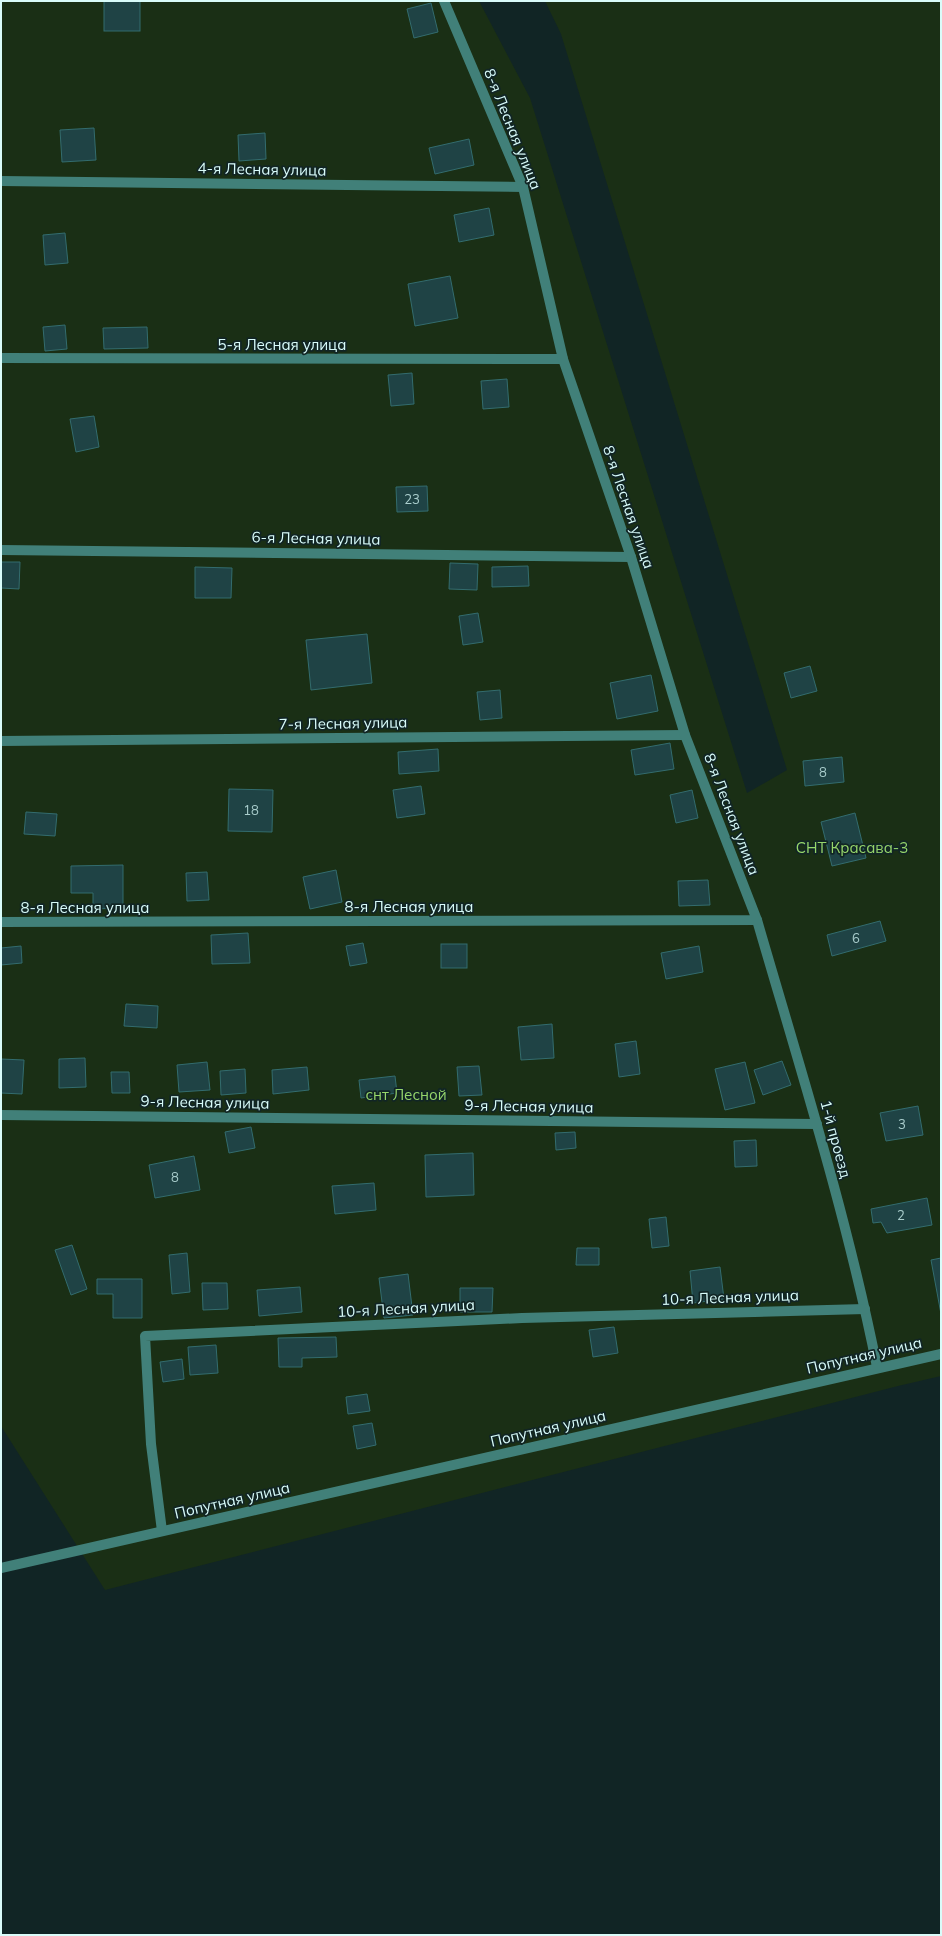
<svg xmlns="http://www.w3.org/2000/svg" width="942" height="1936" font-family="Mulish,sans-serif">
<style>
.green{fill:#1a2f15}
.building{fill:#1f4345;stroke:#336c6e}
.lines{fill:none;stroke-linecap:round;stroke-linejoin:round}
.minor{stroke:#418079;stroke-width:10}
.labels{text-anchor:middle;dominant-baseline:central;stroke-width:3.5;stroke-linejoin:round;paint-order:stroke}
.number-label{font-size:13px;fill:#aacecd}
.street-label{font-size:15px;fill:#d9fcfa;stroke:#112525}
.park-label{font-size:15px;fill:#96d66b;stroke:#112525}
</style>
<rect width="100%" height="100%" fill="#112525"/>
<polygon class="green" points="1,1 479,1 530,98 747,793 787,770 561,34 545,1 941,1 941,1376 898,1386 105,1590 1,1426"/>
<g class="building">
<rect x="104" y="1" width="36" height="30"/>
<polygon points="431,3 438,32 414,38 407,9"/>
<polygon points="94,128 96,160 62,162 60,130"/>
<polygon points="265,133 266,159 239,161 238,135"/>
<polygon points="469,139 474,165 435,174 429,148"/>
<polygon points="489,208 494,235 459,242 454,215"/>
<polygon points="65,233 68,263 45,265 43,235"/>
<polygon points="450,276 458,318 415,326 408,284"/>
<polygon points="65,325 67,349 45,351 43,327"/>
<polygon points="147,327 148,348 104,349 103,328"/>
<polygon points="412,373 414,404 391,406 388,375"/>
<polygon points="507,379 509,407 483,409 481,381"/>
<polygon points="94,416 99,447 76,452 70,419"/>
<polygon points="427,486 428,511 397,512 396,487"/>
<polygon points="1,562 20,562 19,589 1,588"/>
<polygon points="450,563 478,564 477,590 449,589"/>
<polygon points="528,566 529,586 492,587 492,567"/>
<polygon points="195,567 232,568 231,598 195,598"/>
<polygon points="478,613 483,642 463,645 459,616"/>
<polygon points="367,634 372,683 311,690 306,640"/>
<polygon points="810,666 817,691 791,698 784,673"/>
<polygon points="651,675 658,711 617,719 610,683"/>
<polygon points="500,690 502,718 480,720 477,692"/>
<polygon points="670,743 674,769 635,775 631,750"/>
<polygon points="438,749 439,771 399,774 398,752"/>
<polygon points="842,757 844,782 805,786 803,761"/>
<polygon points="421,786 425,814 397,818 393,790"/>
<polygon points="229,789 273,790 272,832 228,831"/>
<polygon points="692,790 698,818 676,823 670,795"/>
<polygon points="26,812 57,814 55,836 24,834"/>
<polygon points="855,813 866,858 832,866 821,822"/>
<polygon points="123,865 123,908 93,909 93,893 71,893 71,866"/>
<polygon points="336,870 342,902 310,909 303,877"/>
<polygon points="207,872 209,900 187,901 186,873"/>
<polygon points="708,880 710,905 679,906 678,881"/>
<polygon points="880,921 886,941 832,956 827,935"/>
<polygon points="248,933 250,963 212,964 211,935"/>
<polygon points="363,943 367,963 350,966 346,946"/>
<rect x="441" y="944" width="26" height="24"/>
<polygon points="21,946 22,963 1,965 1,948"/>
<polygon points="699,946 703,972 666,979 661,953"/>
<polygon points="126,1004 158,1006 157,1028 124,1026"/>
<polygon points="552,1024 554,1058 521,1060 518,1027"/>
<polygon points="636,1041 640,1074 619,1077 615,1044"/>
<polygon points="85,1058 86,1087 59,1088 59,1059"/>
<polygon points="1,1059 24,1060 22,1094 1,1093"/>
<polygon points="782,1061 791,1085 763,1095 754,1070"/>
<polygon points="207,1062 210,1090 179,1092 177,1065"/>
<polygon points="745,1062 755,1103 725,1110 715,1069"/>
<polygon points="479,1066 482,1095 459,1096 457,1067"/>
<polygon points="307,1067 309,1090 273,1094 272,1070"/>
<polygon points="245,1069 246,1093 221,1095 220,1071"/>
<polygon points="111,1072 129,1072 130,1093 112,1093"/>
<polygon points="395,1076 397,1093 361,1098 359,1080"/>
<polygon points="918,1106 923,1135 886,1141 880,1113"/>
<polygon points="251,1127 255,1148 229,1153 225,1132"/>
<polygon points="575,1132 576,1148 556,1150 555,1133"/>
<polygon points="756,1140 757,1166 735,1167 734,1141"/>
<polygon points="473,1153 474,1195 426,1197 425,1155"/>
<polygon points="194,1156 200,1190 155,1198 149,1165"/>
<polygon points="374,1183 376,1210 335,1214 332,1186"/>
<polygon points="927,1198 932,1225 887,1233 881,1222 873,1223 871,1209"/>
<polygon points="666,1217 669,1246 652,1248 649,1219"/>
<polygon points="72,1245 87,1289 71,1295 55,1250"/>
<polygon points="577,1248 599,1248 599,1265 576,1265"/>
<polygon points="187,1253 190,1292 172,1294 169,1255"/>
<polygon points="941,1258 941,1314 931,1260"/>
<polygon points="720,1267 724,1299 693,1303 690,1271"/>
<polygon points="408,1274 413,1315 384,1318 379,1278"/>
<polygon points="97,1279 142,1279 142,1318 113,1318 113,1294 97,1294"/>
<polygon points="202,1283 227,1283 228,1309 203,1310"/>
<polygon points="300,1287 302,1312 259,1316 257,1290"/>
<polygon points="460,1288 493,1288 492,1312 460,1312"/>
<polygon points="614,1327 618,1353 593,1357 589,1330"/>
<polygon points="336,1337 337,1357 302,1358 302,1367 279,1367 278,1338"/>
<polygon points="216,1345 218,1373 190,1375 188,1347"/>
<polygon points="182,1359 184,1379 163,1382 160,1362"/>
<polygon points="367,1394 370,1411 348,1414 346,1397"/>
<polygon points="372,1423 376,1445 357,1449 353,1426"/>
</g>
<g class="lines">
<g class="minor">
<polyline points="1,181 523,187"/>
<polyline points="1,358 563,359"/>
<polyline points="1,550 631,557"/>
<polyline points="1,741 685,735"/>
<path d="M 757,920 C 800,1068 847,1216 877,1367"/>
<polyline points="1,922 757,920 685,735 631,557 563,359 523,187 444,1"/>
<polyline points="1,1115 817,1124"/>
<polyline points="162,1531 151,1444 145,1336 522,1318 865,1309"/>
<polyline points="1,1568 941,1354"/>
</g>
</g>
<g class="labels">
<g class="number-label">
<text x="412" y="499">23</text>
<text x="823" y="772">8</text>
<text x="251" y="810">18</text>
<text x="856" y="938">6</text>
<text x="902" y="1124">3</text>
<text x="175" y="1177">8</text>
<text x="901" y="1215">2</text>
</g>
<g class="street-label">
<text transform="translate(513 129) rotate(68)">8-я Лесная улица</text>
<text transform="translate(262 169) rotate(1)">4-я Лесная улица</text>
<text x="282" y="344">5-я Лесная улица</text>
<text transform="translate(629 507) rotate(71)">8-я Лесная улица</text>
<text transform="translate(316 538) rotate(1)">6-я Лесная улица</text>
<text transform="translate(343 723) rotate(-1)">7-я Лесная улица</text>
<text transform="translate(732 814) rotate(69)">8-я Лесная улица</text>
<text x="409" y="906">8-я Лесная улица</text>
<text x="85" y="907">8-я Лесная улица</text>
<text transform="translate(205 1102) rotate(1)">9-я Лесная улица</text>
<text transform="translate(529 1106) rotate(1)">9-я Лесная улица</text>
<text transform="translate(836 1139) rotate(75)">1-й проезд</text>
<text transform="translate(730 1297) rotate(-2)">10-я Лесная улица</text>
<text transform="translate(406 1308) rotate(-3)">10-я Лесная улица</text>
<text transform="translate(864 1355) rotate(-13)">Попутная улица</text>
<text transform="translate(548 1428) rotate(-13)">Попутная улица</text>
<text transform="translate(232 1500) rotate(-13)">Попутная улица</text>
</g>
<g class="park-label">
<text x="852" y="847">СНТ Красава-3</text>
<text x="406" y="1094">снт Лесной</text>
</g>
</g>
<rect width="942" height="1936" fill="none" stroke="#d9fcfa" stroke-width="4"/>
</svg>
